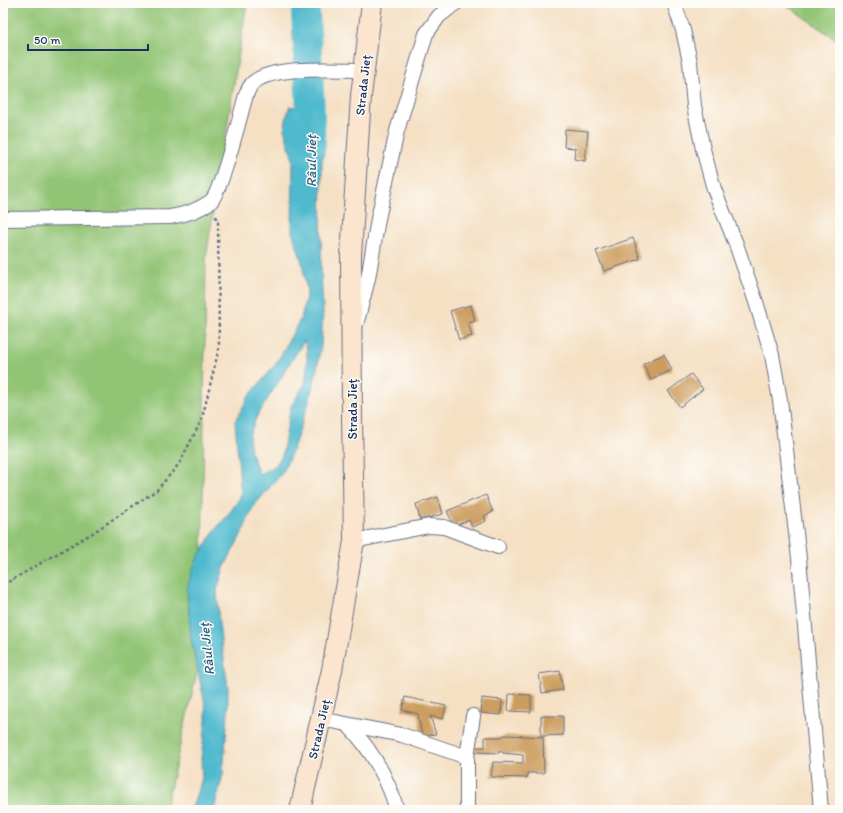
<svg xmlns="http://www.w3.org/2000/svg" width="843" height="813" font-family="Itim,sans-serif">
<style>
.green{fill:#92c474;stroke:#567a69}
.water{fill:#50b9ce;stroke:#367496;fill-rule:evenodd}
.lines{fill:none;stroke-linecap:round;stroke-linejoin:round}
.river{stroke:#50b9ce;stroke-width:29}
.building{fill:#cc9d5e}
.minor-casing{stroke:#676d82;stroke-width:16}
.secondary-casing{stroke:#676d82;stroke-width:22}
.path{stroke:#676d82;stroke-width:2.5;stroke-dasharray:3 3;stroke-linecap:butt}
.minor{stroke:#fff;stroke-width:14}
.secondary{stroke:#fbe5cf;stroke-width:20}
.labels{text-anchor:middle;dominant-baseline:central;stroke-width:3;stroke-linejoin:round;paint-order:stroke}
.street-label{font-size:13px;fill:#1b2f5e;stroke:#fdfcf7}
.water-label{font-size:14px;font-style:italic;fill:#2e5f85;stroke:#fdfcf7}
</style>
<rect width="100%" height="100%" fill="#fdfcf7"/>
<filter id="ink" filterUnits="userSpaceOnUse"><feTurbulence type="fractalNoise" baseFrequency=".025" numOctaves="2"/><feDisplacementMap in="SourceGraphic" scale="8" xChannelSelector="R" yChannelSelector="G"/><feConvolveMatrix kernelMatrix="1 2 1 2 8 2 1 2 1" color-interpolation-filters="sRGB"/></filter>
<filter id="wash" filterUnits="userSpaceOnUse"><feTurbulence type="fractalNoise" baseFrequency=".012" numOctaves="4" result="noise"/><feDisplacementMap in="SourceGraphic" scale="16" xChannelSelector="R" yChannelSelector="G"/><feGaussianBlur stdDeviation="0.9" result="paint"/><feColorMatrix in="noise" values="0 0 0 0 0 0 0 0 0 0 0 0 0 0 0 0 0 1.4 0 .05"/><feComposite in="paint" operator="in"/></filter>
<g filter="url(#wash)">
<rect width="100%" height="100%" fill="#f5e0c4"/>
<g class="green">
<polygon points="3,3 247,3 206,258 201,655 165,810 3,810"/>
<polygon points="783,3 840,3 840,42"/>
</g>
<path class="water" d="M 322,105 L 325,146 L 322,162 L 321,266 L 323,312 L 321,346 L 317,369 L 308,405 L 293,449 L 283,472 L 253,507 L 244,529 L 224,568 L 217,590 L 219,624 L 228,687 L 228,713 L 223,774 L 214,810 L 191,810 L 202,778 L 201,758 L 206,722 L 206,709 L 191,639 L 187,589 L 192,571 L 198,557 L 214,531 L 228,515 L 241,496 L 235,421 L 249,396 L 276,364 L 301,318 L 307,292 L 302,262 L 292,231 L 293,160 L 284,129 L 289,107 ZM 304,341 L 307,349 L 307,366 L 305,384 L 291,406 L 282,456 L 275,466 L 259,474 L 251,453 L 249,436 L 257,416 Z"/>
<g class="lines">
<polyline class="river" points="305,3 310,101 311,145"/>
</g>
<g id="blocks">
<g class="building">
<polygon points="565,129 588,131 585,161 574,159 575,148 564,147"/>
<polygon points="633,238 640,259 604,271 596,251"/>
<polygon points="471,305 475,321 468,323 472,336 459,340 450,311"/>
<polygon points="664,354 672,370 651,380 643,364"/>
<polygon points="691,374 703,389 680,407 668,391"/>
<polygon points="486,495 493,512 484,516 486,521 472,527 469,520 454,526 447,511"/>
<polygon points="438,497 443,514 420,520 416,504"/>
<polygon points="560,671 563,690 542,693 539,674"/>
<polygon points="509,694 531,695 531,712 508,711"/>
<polygon points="405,697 446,706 443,719 430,716 436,734 422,736 418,714 402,710"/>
<polygon points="482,698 502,700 501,715 481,713"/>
<polygon points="541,716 563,716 563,735 541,736"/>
<polygon points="505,735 543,737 544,773 527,773 527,778 491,777 493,762 523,763 523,755 503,753 499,750 499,753 475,752 476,747 485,747 485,737 502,737"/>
</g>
</g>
</g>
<g filter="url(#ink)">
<use href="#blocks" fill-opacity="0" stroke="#676d82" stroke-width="1"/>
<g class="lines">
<defs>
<g id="minor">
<polyline points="674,3 683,30 690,62 694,106 703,149 714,189 736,244 756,302 772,355 780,400 799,558 821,810"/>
<path d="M 3,219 L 170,217 C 183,215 199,210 210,202 C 221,194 241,112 246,95 C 248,91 250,84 254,82 C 274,65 337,70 364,70"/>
<polyline points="357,321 368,279 378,219 397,131 426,34 439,16 456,3"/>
<polyline points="354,541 429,526 444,527 498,547"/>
<polyline points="321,719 402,735 467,757"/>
<path d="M 348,725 C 371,749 388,779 397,810"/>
<polyline points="467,810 467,757 473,716"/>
</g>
<polyline id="secondary" points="300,810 332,670 354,541 352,415 351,255 361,96 372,3"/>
</defs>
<use href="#minor" class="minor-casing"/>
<use href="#secondary" class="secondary-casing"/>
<polyline class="path" points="3,585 91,534 157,490 179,464 202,419 219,348 218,222 216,216"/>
<use href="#minor" class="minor"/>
<use href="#secondary" class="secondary"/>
</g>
</g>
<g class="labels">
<g class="street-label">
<text transform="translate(363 85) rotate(-84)">Strada Jieț</text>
<text transform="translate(352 409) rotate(-90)">Strada Jieț</text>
<text transform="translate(319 729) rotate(-77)">Strada Jieț</text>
</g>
<g class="water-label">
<text transform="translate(311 161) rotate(-90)">Râul Jieț</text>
<text transform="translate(207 649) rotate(-96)">Râul Jieț</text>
</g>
</g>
<rect width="843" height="813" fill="none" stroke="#fdfcf7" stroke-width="16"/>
<path d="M28 44v6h120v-6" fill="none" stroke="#1b2f5e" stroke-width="2"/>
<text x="34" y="44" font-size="12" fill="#1b2f5e" stroke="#fdfcf7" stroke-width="3" paint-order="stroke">50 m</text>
</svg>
